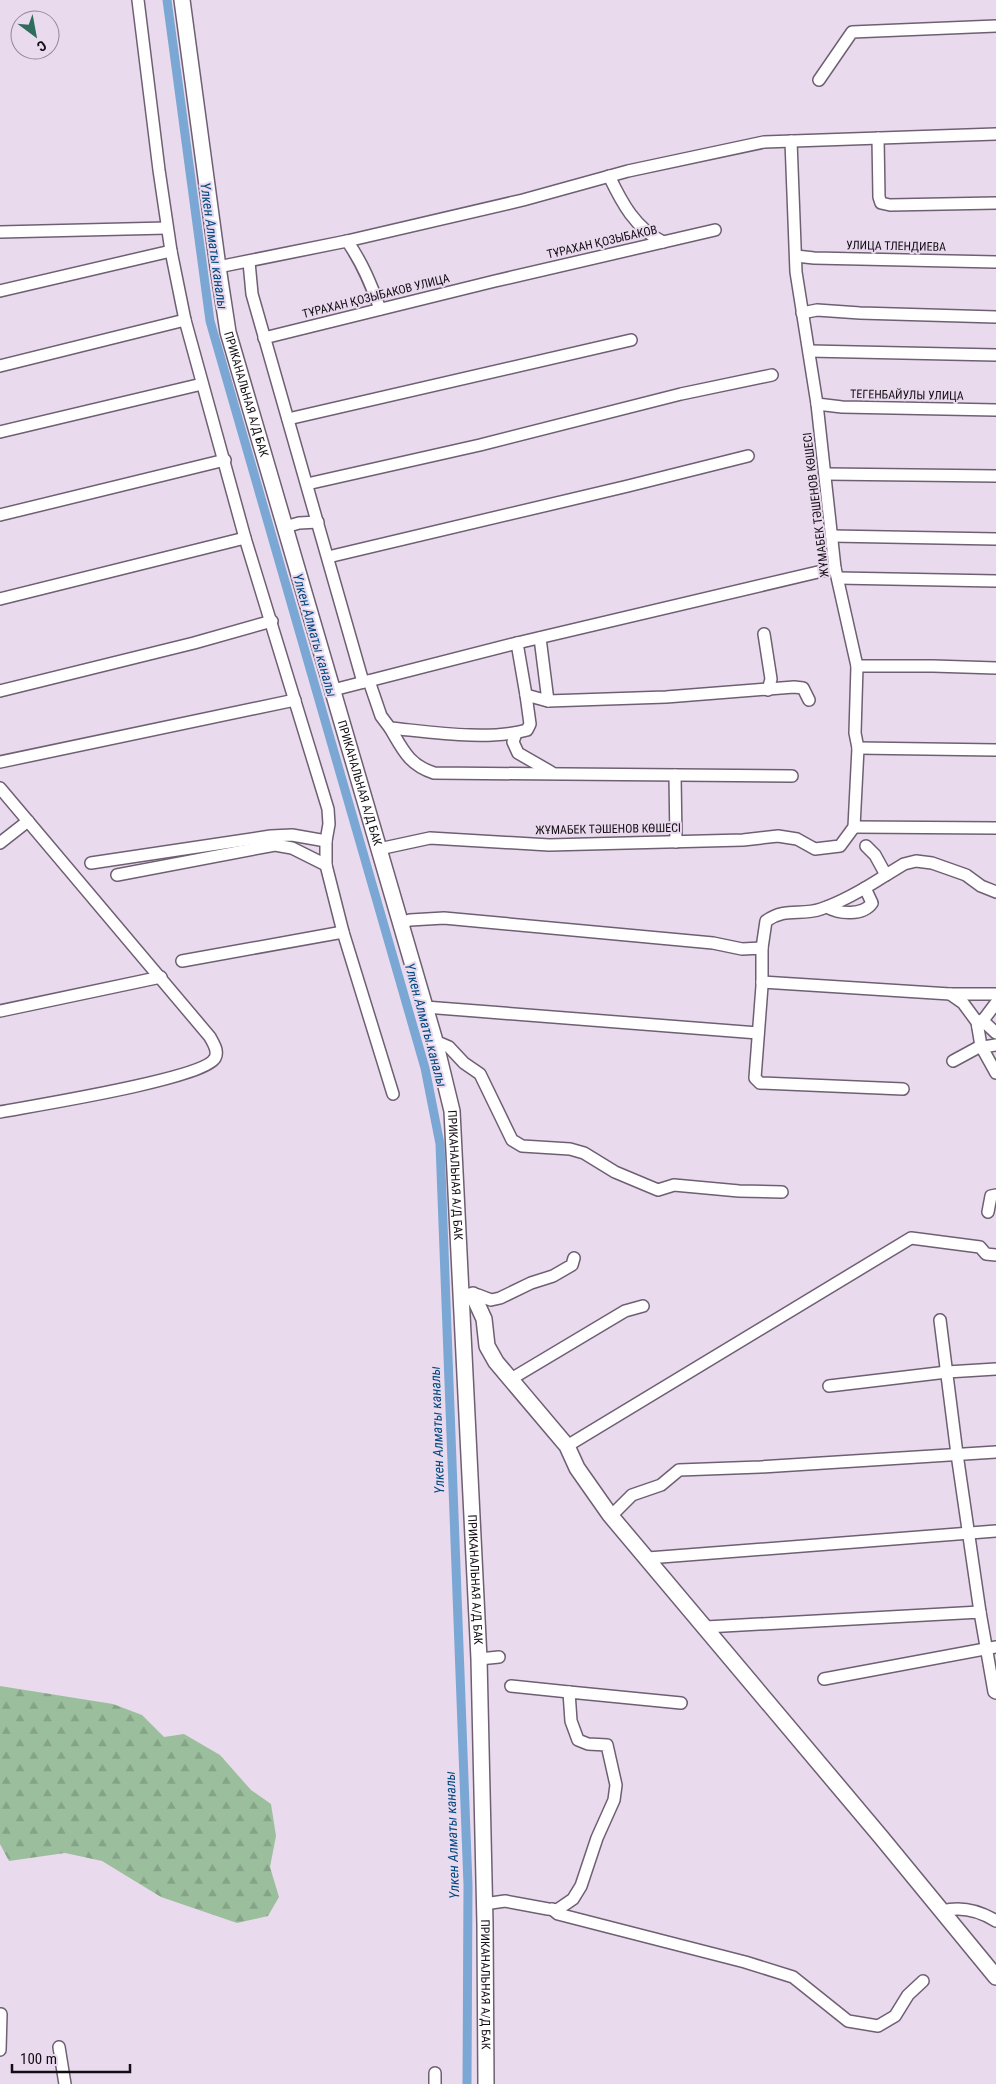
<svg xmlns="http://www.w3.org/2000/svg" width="996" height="2084" font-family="'Roboto Condensed',sans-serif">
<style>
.forest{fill:url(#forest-firs)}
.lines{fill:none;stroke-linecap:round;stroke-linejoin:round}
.canal{stroke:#7ba7d4;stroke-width:9}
.minor-casing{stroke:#6e6072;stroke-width:14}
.major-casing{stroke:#6e6072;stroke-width:18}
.minor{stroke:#fff;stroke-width:11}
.major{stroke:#fff;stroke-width:15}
.labels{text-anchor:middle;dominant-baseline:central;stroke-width:4;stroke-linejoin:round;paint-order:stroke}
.street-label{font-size:12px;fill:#130e14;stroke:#eadaee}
.water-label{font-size:14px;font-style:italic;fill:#024981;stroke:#eadaee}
</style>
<defs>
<pattern id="forest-firs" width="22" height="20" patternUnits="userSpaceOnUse" patternTransform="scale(1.25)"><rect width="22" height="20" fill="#9bbf9d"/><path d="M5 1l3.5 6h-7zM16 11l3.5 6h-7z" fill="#85a386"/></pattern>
</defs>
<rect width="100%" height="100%" fill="#eadaee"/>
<polygon class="forest" points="0,1686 113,1704 142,1715 164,1737 184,1734 220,1755 251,1790 271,1804 276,1836 270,1867 279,1897 268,1916 237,1923 161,1897 102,1861 65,1853 9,1861 0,1844"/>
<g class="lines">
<polyline class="canal" points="167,0 210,321 425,1068 440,1144 468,1885 467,2084"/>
<defs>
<g id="minor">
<polyline points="138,0 159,170 171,251 185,320 245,538 328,809 329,824 326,841 326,865 343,932 393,1094"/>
<polyline points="819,80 852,32 996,26"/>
<polyline points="878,138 879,197 881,203 890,205 996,203"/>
<path d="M 609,176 C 622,203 635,228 663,242"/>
<polyline points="0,232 167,228"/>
<path d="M 347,241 C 362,262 371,284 380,309"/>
<polyline points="796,256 814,258 996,262"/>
<polyline points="249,262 252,294 363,682"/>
<polyline points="218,267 347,241 523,200 628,171 764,142 996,134"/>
<polyline points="0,291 171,251"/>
<polyline points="802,313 817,310 860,313 996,317"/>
<polyline points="264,338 495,281 715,230"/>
<polyline points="809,351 996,355"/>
<polyline points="0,366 185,320"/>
<polyline points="817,404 842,407 996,410"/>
<polyline points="288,419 631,340"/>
<polyline points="0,432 202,384"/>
<polyline points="826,474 996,476"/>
<polyline points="307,484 480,445 681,394 772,375"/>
<polyline points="0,515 225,460"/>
<polyline points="285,527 299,523 318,522"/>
<polyline points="832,536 996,539"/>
<polyline points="328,557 628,486 748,456"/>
<polyline points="838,578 996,581"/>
<polyline points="0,599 245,538"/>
<polyline points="764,634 771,679 768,690"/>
<polyline points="540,638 548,701"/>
<polyline points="517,643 526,695 548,701 666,697 794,687 803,688 809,700"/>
<polyline points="857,666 933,666 996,668"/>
<path d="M 369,681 L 381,716 L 390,728 C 431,732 488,741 527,730 L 530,724 L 526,695"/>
<polyline points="333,690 517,643 835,568"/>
<polyline points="0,691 194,643 272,621"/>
<path d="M 390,728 C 403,750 409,765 434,773 L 792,776"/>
<polyline points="516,733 513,742 518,753 551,772"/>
<polyline points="858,748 996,750"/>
<polyline points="0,762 295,700"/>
<polyline points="675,775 676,842"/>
<path d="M 0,788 L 210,1037 C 213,1043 219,1051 215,1058 C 204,1079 31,1106 0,1112"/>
<polyline points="854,827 996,828"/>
<polyline points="0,843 28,821"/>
<polyline points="866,846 875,855 886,875 904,864 916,861 932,863 966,875 981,886 996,892"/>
<polyline points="379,849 430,838 549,845 743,840 778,836 797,839 815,849 840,846 854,827 858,748 855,733 857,666 835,568 817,404 796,272 791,141"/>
<polyline points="91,863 271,836 292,835 326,841"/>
<polyline points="117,875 275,845 292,848 326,865"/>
<path d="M 827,907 C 839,914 863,916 872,903 L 865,888"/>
<polyline points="400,923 410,920 444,918 713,943 742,949 762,948 762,986 755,1078 760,1083 903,1089"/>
<path d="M 762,948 L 766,921 C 785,907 801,916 821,909 C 844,901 866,888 886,875"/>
<polyline points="182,961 343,932"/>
<polyline points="762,982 950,994 963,1003 977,1022 981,1046 996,1073"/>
<polyline points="950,994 996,994"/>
<polyline points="425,1007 758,1033"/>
<polyline points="0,1011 161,977"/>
<polyline points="982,1020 996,1033"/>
<polyline points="978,1027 996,1003"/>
<polyline points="435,1041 449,1047 464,1063 480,1074 512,1140 522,1146 570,1149 584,1153 615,1172 658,1190 674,1185 739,1191 782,1192"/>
<polyline points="953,1061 977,1048 996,1045"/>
<polyline points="988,1212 991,1196 996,1195"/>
<polyline points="467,1294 478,1295 491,1300 500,1298 531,1283 553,1276 572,1265 574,1258"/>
<polyline points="940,1320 957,1454 980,1612"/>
<polyline points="511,1379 625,1311 643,1306"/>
<polyline points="829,1386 947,1372 996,1369"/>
<polyline points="567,1446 911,1238 980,1247 986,1254 996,1255"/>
<polyline points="611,1516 632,1495 661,1485 679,1470 760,1467 996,1452"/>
<polyline points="648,1558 996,1531"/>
<polyline points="706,1627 980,1612 994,1692 996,1693"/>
<polyline points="479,1659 499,1657"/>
<polyline points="824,1679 996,1647"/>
<polyline points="511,1686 569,1692"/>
<polyline points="484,1904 505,1901 548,1909 557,1910 573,1899 581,1886 597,1838 614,1800 616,1785 607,1745 588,1744 578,1740 571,1721 569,1692 681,1703"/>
<polyline points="552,1909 558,1914 745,1962 793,1977 848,2021 878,2026 895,2016 908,1995 923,1981"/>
<path d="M 942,1911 C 961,1906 980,1911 996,1921"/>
<polyline points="59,2047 65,2084"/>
<polyline points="0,2050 1,2014"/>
<polyline points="435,2084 435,2073"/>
</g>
<g id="major">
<path id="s1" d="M 182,0 L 218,267 L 228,332 L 435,1041 L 452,1111 L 479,1659 L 485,1924 L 486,2084"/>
<polyline points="473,1295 484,1319 487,1346 496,1362 567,1446 577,1468 610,1515 881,1837 996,1977"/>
</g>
</defs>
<use href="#minor" class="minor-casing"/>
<use href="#major" class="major-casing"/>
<use href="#minor" class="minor"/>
<use href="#major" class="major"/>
</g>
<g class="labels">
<g class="street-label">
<text transform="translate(602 242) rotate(-13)">ТҰРАХАН ҚОЗЫБАКОВ</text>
<text transform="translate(896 246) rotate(1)">УЛИЦА ТЛЕНДИЕВА</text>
<text transform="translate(376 296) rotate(-14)">ТҰРАХАН ҚОЗЫБАКОВ УЛИЦА</text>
<text stroke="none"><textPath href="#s1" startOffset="400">ПРИКАНАЛЬНАЯ А/Д БАК</textPath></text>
<text transform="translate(907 395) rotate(1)">ТЕГЕНБАЙУЛЫ УЛИЦА</text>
<text transform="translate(816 505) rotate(-97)">ЖҰМАБЕК ТӘШЕНОВ КӨШЕСІ</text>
<text stroke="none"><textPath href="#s1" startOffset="805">ПРИКАНАЛЬНАЯ А/Д БАК</textPath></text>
<text transform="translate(608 829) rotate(-1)">ЖҰМАБЕК ТӘШЕНОВ КӨШЕСІ</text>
<text stroke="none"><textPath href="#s1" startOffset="1210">ПРИКАНАЛЬНАЯ А/Д БАК</textPath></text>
<text stroke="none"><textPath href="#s1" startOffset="1615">ПРИКАНАЛЬНАЯ А/Д БАК</textPath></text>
<text stroke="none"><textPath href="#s1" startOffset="2020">ПРИКАНАЛЬНАЯ А/Д БАК</textPath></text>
</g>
<g class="water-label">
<text transform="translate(214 246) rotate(82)">Үлкен Алматы каналы</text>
<text transform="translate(315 635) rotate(74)">Үлкен Алматы каналы</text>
<text transform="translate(426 1025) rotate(75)">Үлкен Алматы каналы</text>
<text transform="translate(437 1430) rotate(-92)">Үлкен Алматы каналы</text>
<text transform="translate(452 1835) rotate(-92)">Үлкен Алматы каналы</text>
</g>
</g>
<g transform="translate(35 35) rotate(148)"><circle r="24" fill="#eadaee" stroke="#948897"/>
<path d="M0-4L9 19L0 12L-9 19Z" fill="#2e6d5b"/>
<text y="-8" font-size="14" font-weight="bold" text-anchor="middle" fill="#130e14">С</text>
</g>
<path d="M12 2064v8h118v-8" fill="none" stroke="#130e14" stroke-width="2.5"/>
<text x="20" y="2064" font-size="15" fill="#130e14" stroke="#eadaee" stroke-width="4" paint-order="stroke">100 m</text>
</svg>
